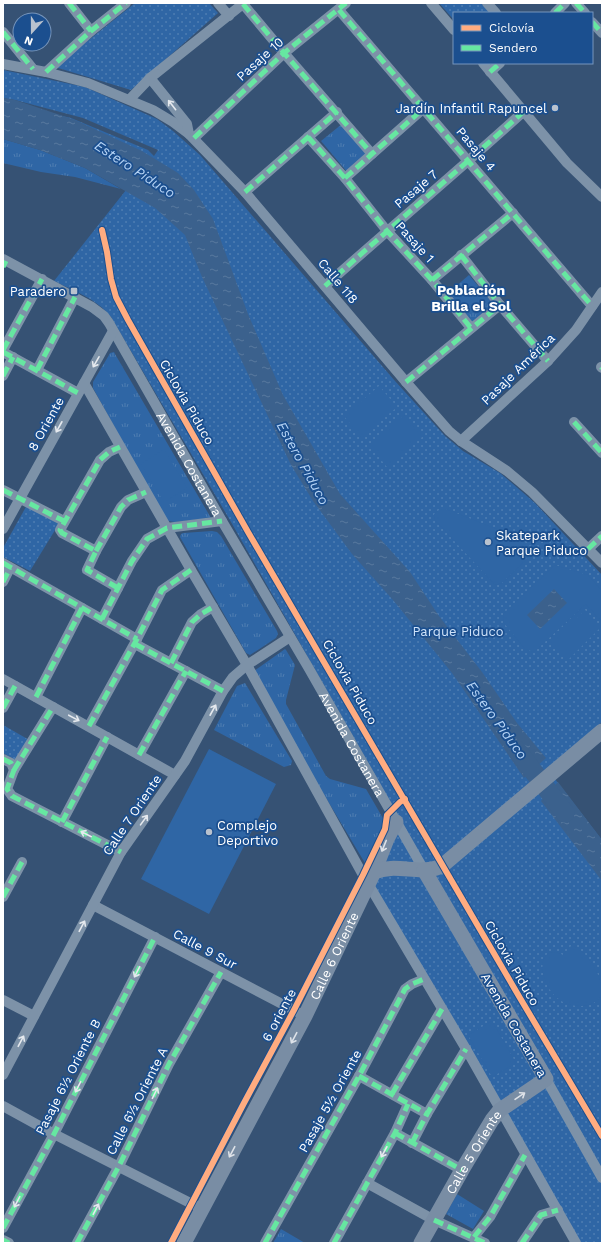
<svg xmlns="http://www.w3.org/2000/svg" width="605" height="1246" font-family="'Work Sans',sans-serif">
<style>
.grass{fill:url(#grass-tufts)}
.park{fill:url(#park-dots)}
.garden{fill:#2f66a5}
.water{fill:url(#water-ripples)}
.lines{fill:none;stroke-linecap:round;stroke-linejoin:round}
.river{stroke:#3b618d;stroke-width:19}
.street{stroke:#7d92a8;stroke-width:10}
.secondary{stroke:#798da4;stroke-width:15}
.quiet{stroke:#66e7a1;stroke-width:5;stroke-dasharray:10 5;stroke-linecap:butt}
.cycleway-casing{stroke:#1b4f8f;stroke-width:8}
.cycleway{stroke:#ffac80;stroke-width:6}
.oneway{stroke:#e5e9ee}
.oneway2{stroke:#dee2e8}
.poi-dot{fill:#b9c2ce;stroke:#1b4f8f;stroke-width:1.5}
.labels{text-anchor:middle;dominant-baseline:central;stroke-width:3.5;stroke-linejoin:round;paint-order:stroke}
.street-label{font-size:13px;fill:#fff;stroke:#1b4f8f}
.poi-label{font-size:13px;fill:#fff;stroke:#1b4f8f;text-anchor:end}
.park-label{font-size:13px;fill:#cfe3fa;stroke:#1b4f8f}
.water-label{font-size:14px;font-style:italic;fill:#b5d3f5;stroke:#1b4f8f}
.neighbourhood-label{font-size:14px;font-weight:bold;fill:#fff;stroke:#1b4f8f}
</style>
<defs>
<pattern id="grass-tufts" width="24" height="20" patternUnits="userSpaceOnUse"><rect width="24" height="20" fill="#2f66a5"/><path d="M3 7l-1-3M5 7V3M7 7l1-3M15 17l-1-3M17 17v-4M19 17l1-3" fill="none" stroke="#4e7db2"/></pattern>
<pattern id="park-dots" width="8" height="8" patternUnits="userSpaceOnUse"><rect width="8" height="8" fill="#2f66a5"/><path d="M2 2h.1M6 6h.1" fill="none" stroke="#4e7db2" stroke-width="1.8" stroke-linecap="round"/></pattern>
<pattern id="water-ripples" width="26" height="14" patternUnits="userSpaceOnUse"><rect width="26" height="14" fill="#3b618d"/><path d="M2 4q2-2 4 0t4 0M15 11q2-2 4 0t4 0" fill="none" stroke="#58799e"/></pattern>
</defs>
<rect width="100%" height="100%" fill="#365274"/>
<g class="grass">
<polygon points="342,124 369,156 348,173 321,141"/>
<polygon points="3,139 40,150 85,168 121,189 75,177 41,172 3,163"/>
<polygon points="469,275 496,307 475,325 448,293"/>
<polygon points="114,352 115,354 211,518 175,522 168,521 164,517 93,388 93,382 109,355 110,353"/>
<polygon points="212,531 217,532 221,536 277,631 278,634 276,638 250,655 246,653 180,537 181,534 183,533"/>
<polygon points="285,649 286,650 295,665 286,700 286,704 326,776 330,779 366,789 384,820 384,826 365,863 251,673"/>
<polygon points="245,683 292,761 291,765 284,767 214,730 237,686"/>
<polygon points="457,1194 484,1211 473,1229 446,1214"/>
<polygon points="281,1229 305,1243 273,1243"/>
</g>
<g class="park">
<polygon points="135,3 209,3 218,13 131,90 55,67"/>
<polygon points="439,3 481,3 490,13 454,13 454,20"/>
<path d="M 3,70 L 85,87 L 157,119 L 173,131 L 200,155 L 395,381 L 445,436 L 463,451 L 500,473 L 535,503 L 602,575 L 602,722 L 548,770 L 602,840 L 602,1243 L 579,1243 L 370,884 L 399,817 L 231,522 L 111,317 C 97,299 74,291 54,281 L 134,180 L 3,102 L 71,118 L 148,150 L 154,156 L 158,150 L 83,118 L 15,100 L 3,98 Z"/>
<polygon points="27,505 60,522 30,571 3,557 3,548"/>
<polygon points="3,725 31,741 19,762 3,753"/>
</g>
<g class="garden">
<polygon points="379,386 397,407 361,437 344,416"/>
<polygon points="404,415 422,437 387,467 369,445"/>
<polygon points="164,449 187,488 164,502 141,464"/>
<polygon points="442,509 446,509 517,537 527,547 529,552 526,560 502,583 495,585 435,520 434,514 439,510"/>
<polygon points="555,565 588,575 602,591 602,622 586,604 534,652 525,649 504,623 503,614"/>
<polygon points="585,610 601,627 568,660 551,642"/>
<polygon points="209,749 276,784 209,914 141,879"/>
<path d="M 572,945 C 590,954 602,975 602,995 C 597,1002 590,1006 581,1006 C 539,1008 529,938 563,955 Z"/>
<polygon points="492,1021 516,1063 492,1077 468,1035"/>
</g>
<g class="water">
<polygon points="3,98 15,100 75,120 142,151 178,173 194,190 213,219 248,314 283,395 340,494 410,572 439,616 482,672 517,723 546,758 524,778 452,673 393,600 352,554 313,501 291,465 202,277 185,235 155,208 85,168 40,150 3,139"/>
<polygon points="554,589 567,603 540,629 527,615"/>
<polygon points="558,782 602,840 602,881 541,801"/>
</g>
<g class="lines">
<polyline class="river" points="517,750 565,813"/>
<g class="street">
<polyline points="69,3 91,31"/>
<polyline points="218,3 229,16"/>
<polyline points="431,3 454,30"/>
<polyline points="487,3 496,13"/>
<polyline points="576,3 585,13"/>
<polyline points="243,4 284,53 372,154"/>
<polyline points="339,10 592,306"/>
<polyline points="555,13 565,3"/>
<polyline points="592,22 602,33"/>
<polyline points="3,32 33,69"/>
<polyline points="483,63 567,163 602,197"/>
<polyline points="3,64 46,72 88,83 153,110 173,122 189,134 245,192 406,382 449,431 461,441 507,471 532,492 602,563"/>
<polyline points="46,72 91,31 126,3"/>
<polyline points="490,72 500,63"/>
<polyline points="150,78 187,124 189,134"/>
<polyline points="130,99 150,78 244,3"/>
<polyline points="308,137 345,178 387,231 432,280 471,328"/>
<polyline points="194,138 284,53 346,3"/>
<polyline points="345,178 424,108"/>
<polyline points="245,192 337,112"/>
<polyline points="461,255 500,305 548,361"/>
<path id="s1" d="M 3,259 L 92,307 L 104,316 L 109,323 L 222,521 L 308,667 L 424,870"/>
<polyline points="432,280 513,213"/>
<path d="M 325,286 C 391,227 458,171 523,112"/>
<polyline points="3,350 42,279"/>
<polyline points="3,352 78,393"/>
<polyline points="601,367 602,368"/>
<polyline points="37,370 75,297"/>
<polyline points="3,376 13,357"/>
<polyline points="406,382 500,305"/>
<polyline points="84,383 191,570 247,665 363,875 466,1049 576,1243"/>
<polyline points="574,422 602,453"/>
<polyline points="461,441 548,361 576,330 602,292"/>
<polyline points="3,490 64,521"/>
<polyline points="3,529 113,331"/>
<polyline points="588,549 602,536"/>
<polyline points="96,551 121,507 128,500 146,492"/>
<polyline points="3,563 137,639"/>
<polyline points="3,582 10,568"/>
<polyline points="118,588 87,570 96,551 62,533 60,530 100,460 109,452 120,447"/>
<polyline points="102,619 132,561 147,539 167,528 222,521"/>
<polyline points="135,644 223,691"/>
<polyline points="171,663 192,622 201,614 213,607"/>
<polyline points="3,679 175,775"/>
<polyline points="36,697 82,608"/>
<polyline points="3,708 15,686"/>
<polyline points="89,726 137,639 162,590 191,570"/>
<polyline points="139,755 186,671"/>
<polyline points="3,759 11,763 14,770 7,789 12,796 121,852"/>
<polyline points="14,770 53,707"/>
<polyline points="62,822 107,737"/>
<polyline points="3,897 22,862"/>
<polyline points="93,905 305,1016"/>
<polyline points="3,1000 34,1016"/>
<polyline points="3,1075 121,852 185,761 223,691 233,677 247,665 290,637"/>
<polyline points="359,1076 427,1114"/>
<polyline points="546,1079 602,1178"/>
<polyline points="392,1094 442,1009"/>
<polyline points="3,1106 54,1134 202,1209"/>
<polyline points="395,1133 462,1170"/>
<polyline points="412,1143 427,1114 466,1049"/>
<polyline points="367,1183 434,1220 485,1243"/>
<polyline points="3,1228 54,1134 155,937"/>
<polyline points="474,1237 490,1217 525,1155"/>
<polyline points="3,1240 9,1243"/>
<polyline points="77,1243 119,1166 169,1064 221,972"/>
<polyline points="265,1243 359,1076 405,989 412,984 424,979"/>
<polyline points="334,1243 395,1133 408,1104"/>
<polyline points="522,1243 541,1215 558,1210"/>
</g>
<g class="secondary">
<polyline points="374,872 387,839 396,822"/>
<path id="s2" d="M 184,1243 L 305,1016 L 374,872 C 397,862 423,877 443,865 L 602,731"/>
<path id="s3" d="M 421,1243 L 462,1170 L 492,1120 L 500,1110 L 546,1079 L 424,870"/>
</g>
<g class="quiet">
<polyline points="69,3 91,31"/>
<polyline points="576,3 585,13"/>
<polyline points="243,4 284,53 372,154"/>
<polyline points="339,10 592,306"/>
<polyline points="555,13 565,3"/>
<polyline points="592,22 602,33"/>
<polyline points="3,32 33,69"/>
<polyline points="46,72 91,31 126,3"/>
<polyline points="490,72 500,63"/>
<polyline points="308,137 345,178 387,231 432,280 471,328"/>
<polyline points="194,138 284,53 346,3"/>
<polyline points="345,178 424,108"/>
<polyline points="245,192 337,112"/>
<polyline points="461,255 500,305 548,361"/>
<polyline points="3,267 6,261"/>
<polyline points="432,280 513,213"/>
<path d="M 325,286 C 391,227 458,171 523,112"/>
<polyline points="3,350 42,279"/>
<polyline points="3,352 78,393"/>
<polyline points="601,367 602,368"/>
<polyline points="37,370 75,297"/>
<polyline points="3,376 13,357"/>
<polyline points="406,382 500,305"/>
<polyline points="574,422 602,453"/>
<polyline points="3,490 64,521"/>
<polyline points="588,549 602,536"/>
<polyline points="96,551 121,507 128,500 146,492"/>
<polyline points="3,563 137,639"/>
<polyline points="3,582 10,568"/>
<polyline points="118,588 87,570 96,551 62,533 60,530 100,460 109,452 120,447"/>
<polyline points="102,619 132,561 147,539 167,528 222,521"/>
<polyline points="135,644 223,691"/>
<polyline points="171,663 192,622 201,614 213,607"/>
<polyline points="36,697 82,608"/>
<polyline points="3,708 15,686"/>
<polyline points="89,726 137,639 162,590 191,570"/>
<polyline points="139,755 186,671"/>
<polyline points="3,759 11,763 14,770 7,789 12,796 121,852"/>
<polyline points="14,770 53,707"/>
<polyline points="62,822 107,737"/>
<polyline points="3,897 22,862"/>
<polyline points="359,1076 427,1114"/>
<polyline points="392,1094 442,1009"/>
<polyline points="395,1133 462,1170"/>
<polyline points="412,1143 427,1114 466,1049"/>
<polyline points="434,1220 485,1243"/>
<polyline points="3,1228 54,1134 155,937"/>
<polyline points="474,1237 490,1217 525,1155"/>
<polyline points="3,1240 9,1243"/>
<polyline points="77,1243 119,1166 169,1064 221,972"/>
<polyline points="265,1243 359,1076 405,989 412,984 424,979"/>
<polyline points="334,1243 395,1133 408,1104"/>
<polyline points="522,1243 541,1215 558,1210"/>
</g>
<defs>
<g id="cycleway">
<polyline points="102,230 107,252 111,279 116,297 128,320 248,532 520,998 602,1136"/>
<polyline points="171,1243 244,1103 294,1010 363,875 385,829 387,815 400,802 405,799"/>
</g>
</defs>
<use href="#cycleway" class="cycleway-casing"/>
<use href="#cycleway" class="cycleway"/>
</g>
<defs><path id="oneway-shaft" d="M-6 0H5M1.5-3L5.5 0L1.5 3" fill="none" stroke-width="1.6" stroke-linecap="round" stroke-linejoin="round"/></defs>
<g class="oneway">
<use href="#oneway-shaft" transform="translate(172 105) rotate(-128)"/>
<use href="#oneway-shaft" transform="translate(96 362) rotate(120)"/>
<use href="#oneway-shaft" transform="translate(59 427) rotate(119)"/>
<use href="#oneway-shaft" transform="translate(213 710) rotate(-61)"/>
<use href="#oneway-shaft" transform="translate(74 718) rotate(28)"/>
<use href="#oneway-shaft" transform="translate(144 820) rotate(-54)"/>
<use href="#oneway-shaft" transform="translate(86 834) rotate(-153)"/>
<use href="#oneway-shaft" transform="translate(82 926) rotate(-62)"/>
<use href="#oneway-shaft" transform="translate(137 972) rotate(117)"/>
<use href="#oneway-shaft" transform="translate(21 1041) rotate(-62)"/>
<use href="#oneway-shaft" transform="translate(78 1087) rotate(117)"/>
<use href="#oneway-shaft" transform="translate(155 1093) rotate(-64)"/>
<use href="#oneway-shaft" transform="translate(384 1152) rotate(119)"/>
<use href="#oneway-shaft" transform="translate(17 1202) rotate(118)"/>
<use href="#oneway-shaft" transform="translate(96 1209) rotate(-62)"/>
</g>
<g class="oneway2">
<use href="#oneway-shaft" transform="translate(384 846) rotate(112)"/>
<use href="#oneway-shaft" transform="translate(294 1038) rotate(118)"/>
<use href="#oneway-shaft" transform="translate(520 1096) rotate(-34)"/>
<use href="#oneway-shaft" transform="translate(232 1152) rotate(118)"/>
</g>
<g class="poi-dot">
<circle cx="555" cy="108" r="4"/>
<rect x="70" y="287" width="8" height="8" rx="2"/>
<circle cx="488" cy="542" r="4"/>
<circle cx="209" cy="832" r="4"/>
</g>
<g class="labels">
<g class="street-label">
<text transform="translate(260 59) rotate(-42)">Pasaje 10</text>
<text transform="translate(476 149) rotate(50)">Pasaje 4</text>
<text transform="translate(416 189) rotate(-40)">Pasaje 7</text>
<text transform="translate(415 242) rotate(48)">Pasaje 1</text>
<text transform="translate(338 281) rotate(50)">Calle 118</text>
<text transform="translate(518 369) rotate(-44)">Pasaje América</text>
<text transform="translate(187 402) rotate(60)">Ciclovia Piduco</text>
<text transform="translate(46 424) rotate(-61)">8 Oriente</text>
<text stroke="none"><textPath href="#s1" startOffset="287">Avenida Costanera</textPath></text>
<text transform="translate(350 682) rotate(60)">Ciclovia Piduco</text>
<text stroke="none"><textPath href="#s1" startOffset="611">Avenida Costanera</textPath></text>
<text transform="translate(132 815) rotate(-56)">Calle 7 Oriente</text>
<text transform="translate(205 949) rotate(28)">Calle 9 Sur</text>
<text stroke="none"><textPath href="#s2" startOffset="324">Calle 6 Oriente</textPath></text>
<text transform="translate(512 963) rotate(60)">Ciclovia Piduco</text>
<text transform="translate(279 1015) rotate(-62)">6 oriente</text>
<text transform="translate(514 1025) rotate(60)">Avenida Costanera</text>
<text transform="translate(68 1077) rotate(-63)">Pasaje 6½ Oriente B</text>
<text transform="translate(137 1101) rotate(-63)">Calle 6½ Oriente A</text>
<text transform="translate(330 1101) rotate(-61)">Pasaje 5½ Oriente</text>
<text stroke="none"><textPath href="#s3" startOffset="105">Calle 5 Oriente</textPath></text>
</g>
<g class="poi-label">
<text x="547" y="108">Jardín Infantil Rapuncel</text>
<text x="66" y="291">Paradero</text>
<text x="496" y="535" text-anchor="start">Skatepark<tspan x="496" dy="15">Parque Piduco</tspan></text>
<text x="217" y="825" text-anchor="start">Complejo<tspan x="217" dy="15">Deportivo</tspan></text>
</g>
<g class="park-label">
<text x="458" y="631">Parque Piduco</text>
</g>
<g class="water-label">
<text transform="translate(135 169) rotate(33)">Estero Piduco</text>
<text transform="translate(303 463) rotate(61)">Estero Piduco</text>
<text transform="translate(497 720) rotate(54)">Estero Piduco</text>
</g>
<g class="neighbourhood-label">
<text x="471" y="290">Población<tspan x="471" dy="16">Brilla el Sol</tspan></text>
</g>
</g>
<rect width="605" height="1246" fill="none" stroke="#ffffff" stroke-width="8"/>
<rect x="453" y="12" width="140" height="52" fill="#1b4f8f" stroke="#7695bc"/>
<rect x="461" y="25" width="20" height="6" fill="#ffac80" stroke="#7695bc"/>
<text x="489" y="32" font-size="12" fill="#ffffff">Ciclovía</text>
<rect x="461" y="45" width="20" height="6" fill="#66e7a1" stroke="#7695bc"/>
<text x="489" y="52" font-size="12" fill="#ffffff">Sendero</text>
<g transform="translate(32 32) rotate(201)"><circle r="19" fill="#1b4f8f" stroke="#7695bc"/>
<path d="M0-3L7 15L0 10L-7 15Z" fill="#b9c2ce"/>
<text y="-6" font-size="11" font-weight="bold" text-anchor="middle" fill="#ffffff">N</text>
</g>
</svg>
